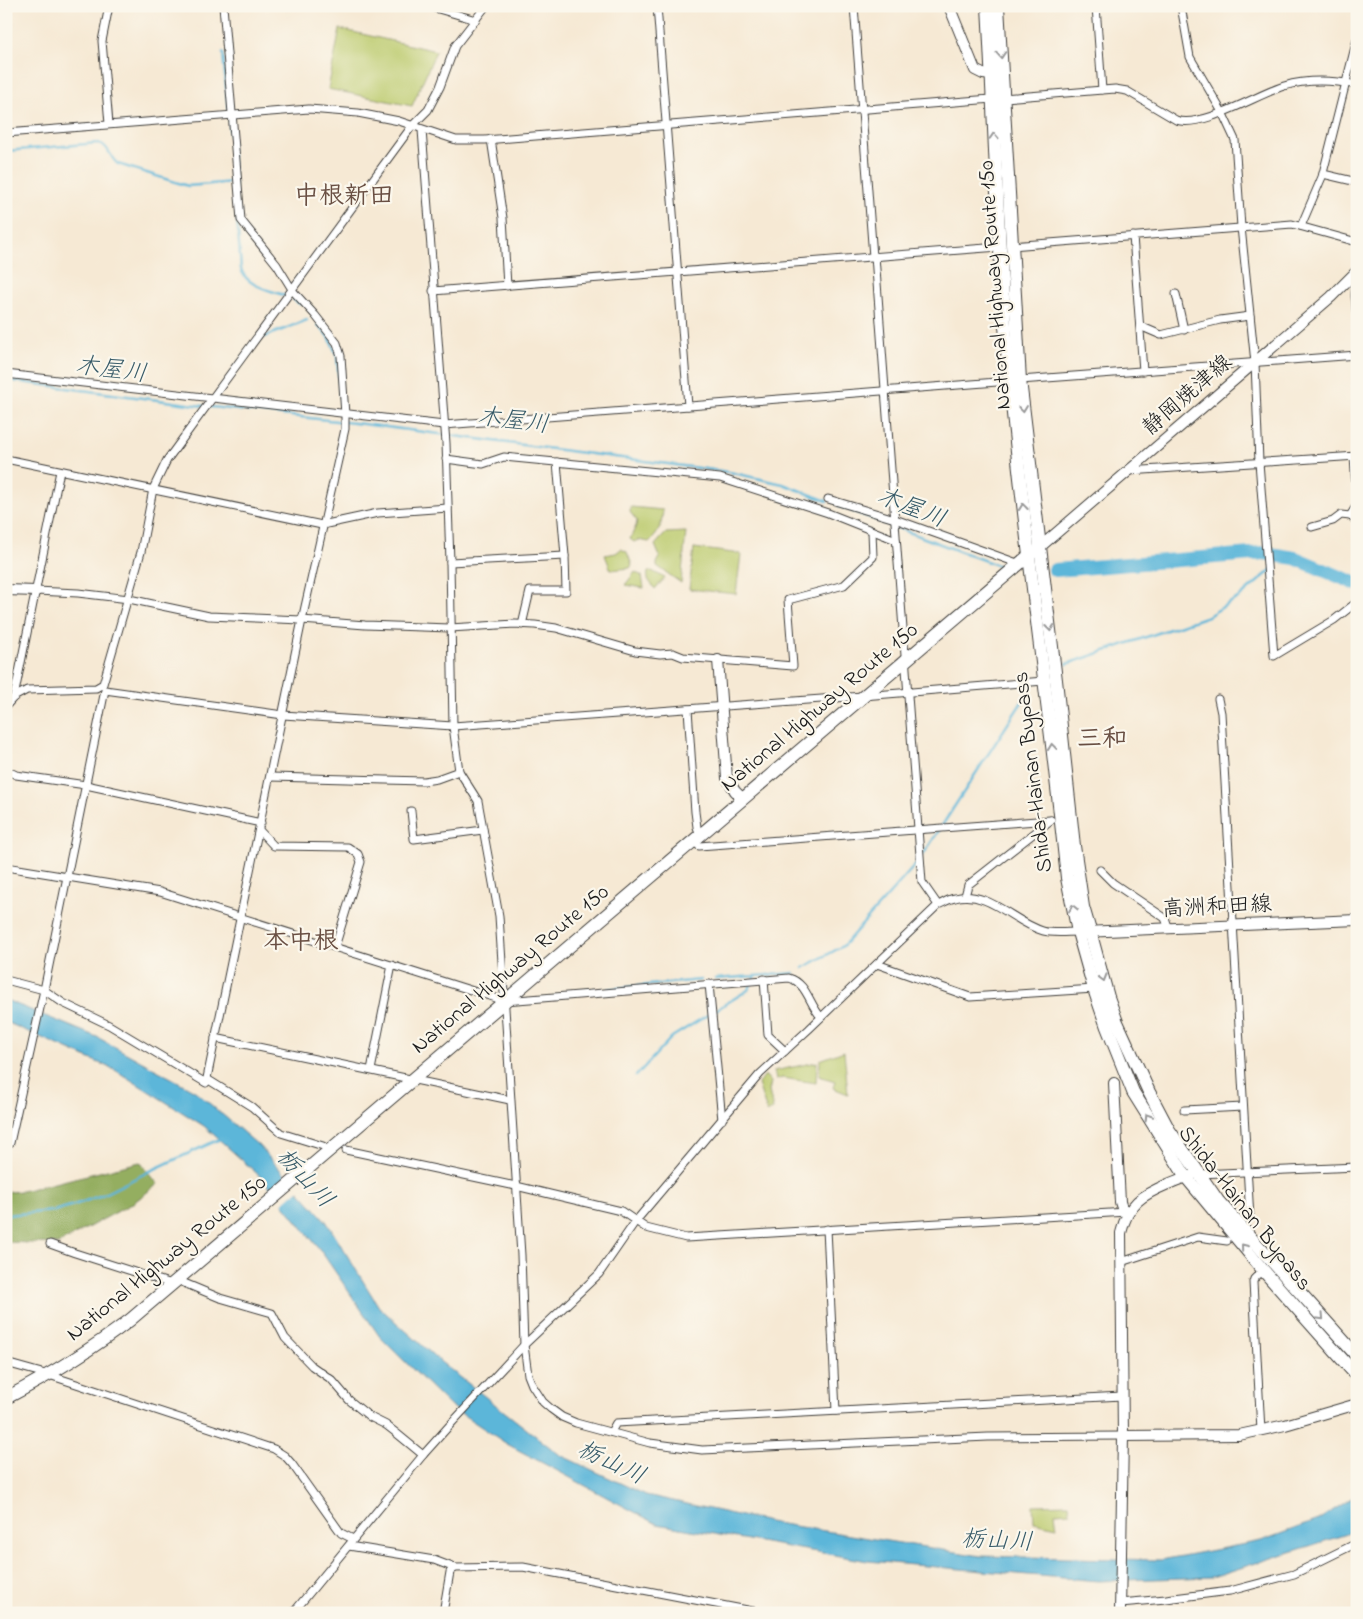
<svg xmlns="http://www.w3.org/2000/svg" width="1363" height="1619" font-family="'Indie Flower','Klee One',sans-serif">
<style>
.green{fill:#bbca6d;stroke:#6c7344}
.forest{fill:#94ae60;stroke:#58653e}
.water{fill:#5cb6d9;stroke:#3c697a}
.pier{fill:#f6e9d4}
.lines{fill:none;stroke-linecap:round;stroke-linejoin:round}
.stream{stroke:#5cb6d9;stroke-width:2.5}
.river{stroke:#5cb6d9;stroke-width:14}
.street-casing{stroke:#3d3b38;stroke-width:9}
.secondary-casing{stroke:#3d3b38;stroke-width:12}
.highway-casing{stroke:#3d3b38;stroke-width:14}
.street{stroke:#fff;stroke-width:7}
.secondary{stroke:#fff;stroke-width:10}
.highway{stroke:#fff;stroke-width:12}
.oneway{stroke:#999}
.labels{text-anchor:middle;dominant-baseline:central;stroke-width:4.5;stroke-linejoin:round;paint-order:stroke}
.street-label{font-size:22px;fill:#1c1c1c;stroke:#fbf7ec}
.water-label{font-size:24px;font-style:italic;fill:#365a68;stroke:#fbf7ec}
.quarter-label{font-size:25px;font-weight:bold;fill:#694f43;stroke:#fbf7ec}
</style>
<rect width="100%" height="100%" fill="#fbf7ec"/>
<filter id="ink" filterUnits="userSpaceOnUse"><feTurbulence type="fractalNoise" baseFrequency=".02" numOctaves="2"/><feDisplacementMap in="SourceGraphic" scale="10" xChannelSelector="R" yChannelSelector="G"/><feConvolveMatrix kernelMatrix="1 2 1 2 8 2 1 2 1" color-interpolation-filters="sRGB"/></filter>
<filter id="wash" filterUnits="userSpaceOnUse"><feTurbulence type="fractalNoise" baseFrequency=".0096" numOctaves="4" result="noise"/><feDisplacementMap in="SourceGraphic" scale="20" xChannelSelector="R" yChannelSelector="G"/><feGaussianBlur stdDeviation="1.12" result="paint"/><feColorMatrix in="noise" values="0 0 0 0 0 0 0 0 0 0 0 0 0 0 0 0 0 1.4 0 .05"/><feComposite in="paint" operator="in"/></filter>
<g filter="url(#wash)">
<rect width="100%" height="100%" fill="#f6e9d4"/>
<g class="green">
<polygon points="340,29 436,51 412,106 328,89"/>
<path d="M 631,507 L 663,510 C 662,523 660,533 649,542 L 638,540 L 634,542 L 630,539 L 636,526 L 637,521 L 630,512 Z"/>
<polygon points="686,532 681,583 657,566 657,563 660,557 655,545 666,533"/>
<polygon points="694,548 741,554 736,594 689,589"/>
<polygon points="621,549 627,552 632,565 630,568 611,570 605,555 616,553"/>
<path d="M 652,571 L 665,578 L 655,589 C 651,582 646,581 648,572 Z"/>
<polygon points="635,572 642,576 644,588 625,585"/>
<polygon points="844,1051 848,1094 833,1088 835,1081 819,1076 820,1060"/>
<polygon points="817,1062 816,1083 782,1078 776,1080 774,1071"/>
<polygon points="765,1075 771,1082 769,1091 773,1109 767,1112 758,1084"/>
<polygon points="1069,1504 1070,1512 1055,1513 1057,1527 1034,1522 1033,1505"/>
</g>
<polygon class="forest" points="140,1162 158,1184 133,1203 58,1244 6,1242 6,1192 22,1191"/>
<polygon class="water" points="6,1000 97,1037 195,1091 258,1145 326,1221 379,1307 442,1363 560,1455 646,1495 769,1522 981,1556 1161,1560 1261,1541 1318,1520 1357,1495 1357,1527 1347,1534 1212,1577 1098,1581 868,1561 657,1524 507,1444 450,1406 380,1337 321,1251 262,1178 204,1126 115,1070 6,1022"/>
<polygon class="pier" points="288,1175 300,1188 281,1205 269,1191"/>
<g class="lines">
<g class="stream">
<polyline points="223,53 228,110"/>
<path d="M 229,121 L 241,269 C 247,287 270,290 286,296"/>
<path d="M 6,151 L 98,143 C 109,145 110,158 118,164 L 188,186 L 234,182"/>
<polyline points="293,299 300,304"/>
<polyline points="318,325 330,339 337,356 341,410"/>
<polyline points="264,337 307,320"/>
<polyline points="6,380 211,407 363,424 729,472 783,484 827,501"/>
<polyline points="839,506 999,566"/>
<polyline points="1067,664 1208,616 1241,596 1270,571 1283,555"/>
<polyline points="923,855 1031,688"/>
<polyline points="803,968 843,946 918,862"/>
<polyline points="715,979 794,973"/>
<polyline points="608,989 701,980"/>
<polyline points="636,1076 672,1037 748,990 755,977"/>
<polyline points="6,1215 54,1211 77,1204 102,1195 148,1172 222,1138"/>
</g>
<polyline class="river" points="1055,570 1264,553 1295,558 1357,584"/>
</g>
</g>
<g filter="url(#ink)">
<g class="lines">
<defs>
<g id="street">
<polyline points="109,6 102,41 109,124"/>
<polyline points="428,6 476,20"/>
<polyline points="657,6 688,406"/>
<polyline points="854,6 873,257"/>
<polyline points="1096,6 1102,90"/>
<polyline points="1181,6 1190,57 1222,112 1235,140 1241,227 1255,363 1259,462 1274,656 1334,620 1357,602"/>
<polyline points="422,130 446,443 450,562 453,726 459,771 478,801 499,916 521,1255 524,1345 528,1375 532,1385 543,1402 551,1409 562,1417 576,1423 650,1443 702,1450 988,1437 1123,1436"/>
<path d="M 6,133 L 309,109 L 358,113 L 399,121 L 456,140 L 485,140 C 695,123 905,106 1115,89 L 1127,91 L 1176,120 C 1202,129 1256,95 1284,86 C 1308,79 1332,80 1357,85"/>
<polyline points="491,139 503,218 507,286"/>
<polyline points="1323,174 1357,182"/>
<polyline points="1301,226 1322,177 1357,39"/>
<polyline points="1133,236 1143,371"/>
<polyline points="1011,246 1292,224 1357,242"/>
<polyline points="875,256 922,882 938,905"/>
<polyline points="1356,272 1355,296 1357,320"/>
<polyline points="433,291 999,247"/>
<polyline points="1176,294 1184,330"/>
<polyline points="1140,326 1161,335 1220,320 1250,316"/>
<polyline points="6,374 444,425 1010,381"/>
<polyline points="1020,380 1357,355"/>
<polyline points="6,459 322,525 378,513 448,508"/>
<polyline points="446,459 483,464 504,457 720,478 828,513 896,540"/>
<polyline points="1129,471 1357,456"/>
<polyline points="828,499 895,519 1020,564"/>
<polyline points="1350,516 1357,505 1354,456"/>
<polyline points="1312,527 1333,521 1341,515 1350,516 1357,521"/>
<polyline points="450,562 565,556"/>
<polyline points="36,591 78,593 129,599 209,616 302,620 365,625 450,628 515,624 535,625 556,628 635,651 660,654 673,653 683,657 793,666 788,600 844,585 873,557 872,531"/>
<polyline points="522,625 530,591 566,591 565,556 557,462"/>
<polyline points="14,697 60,471"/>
<polyline points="1218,699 1221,713 1250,1218"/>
<polyline points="6,706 14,697 27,690 96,688 103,684 141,552 153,489 167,460 412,126 428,110 440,87 455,46 486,6"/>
<polyline points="688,709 695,812 697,827 700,836"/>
<polyline points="6,770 16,775 86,785 261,823"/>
<polyline points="271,777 424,781 437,779 459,771"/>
<polyline points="411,811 414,839 483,830"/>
<polyline points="259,830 274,846 348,847 358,854 361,862 335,947"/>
<polyline points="693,841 699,846 1050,820"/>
<path d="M 6,867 L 160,892 L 505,1001 L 789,978 C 807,983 809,1004 821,1017"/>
<polyline points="1100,870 1113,883 1165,918 1169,929"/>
<polyline points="965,896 968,885 1051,820"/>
<polyline points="877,964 970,997 1094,989"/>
<polyline points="764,979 768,1035 785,1051"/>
<polyline points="6,980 44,990 63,1003 109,1025 206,1083 302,620 345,429 345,415 341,356 337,343 315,315 293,291 277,265 241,220 223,6"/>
<polyline points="709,984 722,1120"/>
<polyline points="215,1038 510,1100"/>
<polyline points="371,1070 392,965"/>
<polyline points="207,1079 252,1107 281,1133 323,1146"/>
<polyline points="1184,1110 1243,1107"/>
<polyline points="10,1143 44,990 105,690 283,715 453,726 863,696 1044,681"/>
<polyline points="346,1150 516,1186 621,1211 646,1228 686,1238 1127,1212"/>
<polyline points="1199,1174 1357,1167"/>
<polyline points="827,1229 836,1411"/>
<polyline points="50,1244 75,1253 172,1284"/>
<polyline points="1121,1262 1198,1237 1227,1241"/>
<polyline points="177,1280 220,1298 272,1313 285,1338 312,1366 332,1380 349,1400 370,1417 386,1425 395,1432 423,1455"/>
<polyline points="6,1363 49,1375 274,1449 285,1456 292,1464 341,1533 353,1539"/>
<polyline points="1261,1431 1253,1282 1254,1279 1263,1270"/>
<polyline points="611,1432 616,1423 1122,1396"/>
<polyline points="349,1546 434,1560 455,1568 523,1567 763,1613"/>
<polyline points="1120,1603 1166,1599 1230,1591 1294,1574 1357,1543"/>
<path d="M 293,1613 L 423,1455 L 449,1426 L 524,1345 L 599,1274 L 635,1222 L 760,1074 L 809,1029 L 938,905 C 943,903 949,899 955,898 C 988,889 1014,923 1043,931 C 1054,934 1067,932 1078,932"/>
<polyline points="443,1613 450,1572 455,1568"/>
</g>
<g id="secondary">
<polyline points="949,6 975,70 983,74 991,75"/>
<polyline points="1040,547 1331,297 1357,271"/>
<polyline points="6,590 36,591"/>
<polyline points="718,660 727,778 735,791 743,799"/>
<polyline points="1084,932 1357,920"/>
<polyline points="1114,1083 1120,1202 1122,1208 1128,1212"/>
<polyline points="1123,1436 1239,1435 1285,1425 1357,1404"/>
<path d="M 1120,1613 L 1123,1436 L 1121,1233 C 1128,1203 1142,1195 1168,1184 C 1176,1181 1183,1177 1191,1176"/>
</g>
<g id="highway">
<path d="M 988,6 C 995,132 998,258 1010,384 C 1026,549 1050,713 1067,878 L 1078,932 L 1094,989 L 1107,1027 L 1133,1092 L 1186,1177 L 1263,1270 L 1357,1376"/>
<polyline points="998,6 1020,380 1056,680 1074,846 1083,907 1090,931 1108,997 1117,1022 1149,1092 1169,1130 1218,1201 1357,1356"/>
<path d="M 6,1398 C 50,1375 91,1350 130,1320 L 1032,553"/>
</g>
</defs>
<use href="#street" class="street-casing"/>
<use href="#secondary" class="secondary-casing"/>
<use href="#highway" class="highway-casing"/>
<use href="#street" class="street"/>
<use href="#secondary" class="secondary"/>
<use href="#highway" class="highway"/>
</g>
<defs><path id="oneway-chevron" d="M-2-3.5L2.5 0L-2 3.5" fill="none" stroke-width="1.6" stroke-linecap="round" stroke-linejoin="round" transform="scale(1.25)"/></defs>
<g class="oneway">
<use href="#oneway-chevron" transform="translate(1001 55) rotate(86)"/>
<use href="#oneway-chevron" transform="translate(994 136) rotate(-93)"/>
<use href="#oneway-chevron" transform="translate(1023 409) rotate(83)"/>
<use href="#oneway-chevron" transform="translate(1023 507) rotate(-97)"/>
<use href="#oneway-chevron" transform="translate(1050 628) rotate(83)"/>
<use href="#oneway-chevron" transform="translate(1052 747) rotate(-97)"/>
<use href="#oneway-chevron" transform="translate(1073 908) rotate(-102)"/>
<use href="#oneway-chevron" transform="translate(1103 978) rotate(74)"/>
<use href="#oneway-chevron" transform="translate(1148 1117) rotate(-122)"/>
<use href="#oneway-chevron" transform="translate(1244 1247) rotate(-129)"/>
<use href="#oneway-chevron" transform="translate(1321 1317) rotate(47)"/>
</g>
</g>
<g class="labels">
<g class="street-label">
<text transform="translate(996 285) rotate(-94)">National Highway Route 150</text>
<text transform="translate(1188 396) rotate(-41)">静岡焼津線</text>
<text transform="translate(820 708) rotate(-40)">National Highway Route 150</text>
<text transform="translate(1034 772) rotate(-97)">Shida-Hainan Bypass</text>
<text transform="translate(1217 908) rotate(-3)">高洲和田線</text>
<text transform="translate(511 970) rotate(-40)">National Highway Route 150</text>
<text transform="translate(1244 1209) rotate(52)">Shida-Hainan Bypass</text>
<text transform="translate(167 1259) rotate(-39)">National Highway Route 150</text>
</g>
<g class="water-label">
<text transform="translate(111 371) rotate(7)">木屋川</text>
<text transform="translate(513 422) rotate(7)">木屋川</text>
<text transform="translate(911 509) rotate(21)">木屋川</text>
<text transform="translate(304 1179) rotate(47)">栃山川</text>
<text transform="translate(611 1464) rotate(25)">栃山川</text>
<text transform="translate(997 1542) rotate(3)">栃山川</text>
</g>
<g class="quarter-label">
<text x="344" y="197">中根新田</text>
<text x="1102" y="740">三和</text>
<text x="301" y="942">本中根</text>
</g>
</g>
<rect width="1363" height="1619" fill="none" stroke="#fbf7ec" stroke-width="25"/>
</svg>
